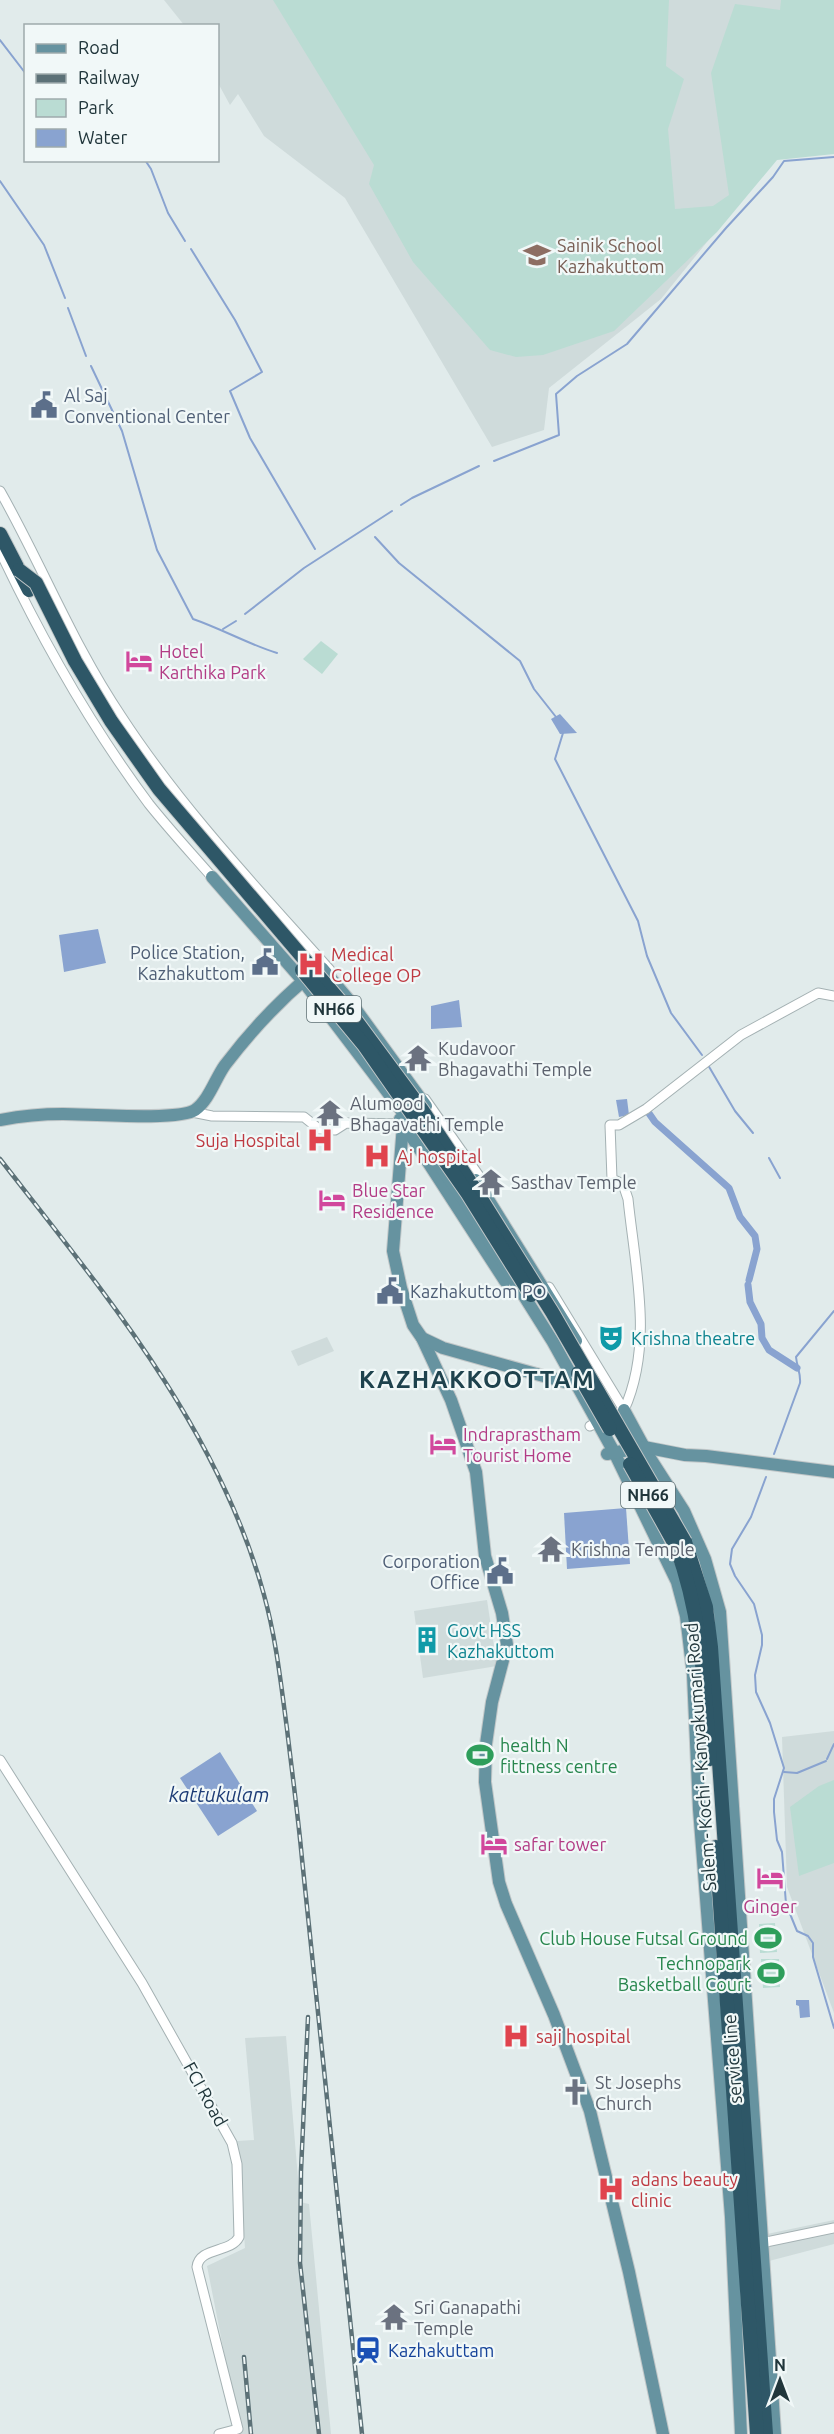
<svg xmlns="http://www.w3.org/2000/svg" width="834" height="2434" font-family="Ubuntu,sans-serif">
<style>
.built{fill:#cfdbdb}
.green{fill:#badcd3}
.water{fill:#89a3d0}
.lines{fill:none;stroke-linecap:round;stroke-linejoin:round}
.stream{stroke:#89a3d0;stroke-width:2}
.canal{stroke:#89a3d0;stroke-width:7}
.minor-casing{stroke:#a4b1b3;stroke-width:11}
.major-casing{stroke:#c1c7c8;stroke-width:14}
.highway-casing{stroke:#c1c7c8;stroke-width:16}
.minor{stroke:#fff;stroke-width:9}
.major{stroke:#6693a0;stroke-width:12}
.highway{stroke:#2e5767;stroke-width:14}
.rail-casing{stroke:#5c7177;stroke-width:4.5}
.rail{stroke:#f1f8f8;stroke-width:2;stroke-dasharray:7;stroke-linecap:butt}
.highway-bridge-casing{stroke:#c1c7c8;stroke-width:16;stroke-linecap:butt}
.highway-bridge{stroke:#2e5767;stroke-width:14}
.labels{text-anchor:middle;dominant-baseline:central;stroke-width:4.5;stroke-linejoin:round;paint-order:stroke}
.shield{fill:#f1f8f8;stroke:#5f7074;stroke-width:1.5}
.shield-label{font-size:16px;font-weight:bold;fill:#21363b}
.education-label{font-size:18px;fill:#785e54;stroke:#f1f8f8;text-anchor:start}
.service-label{font-size:18px;fill:#4e5e75;stroke:#f1f8f8;text-anchor:start}
.hotel-label{font-size:18px;fill:#b23c85;stroke:#f1f8f8;text-anchor:start}
.health-label{font-size:18px;fill:#be3a42;stroke:#f1f8f8;text-anchor:start}
.worship-label{font-size:18px;fill:#5b616d;stroke:#f1f8f8;text-anchor:start}
.culture-label{font-size:18px;fill:#0d838f;stroke:#f1f8f8;text-anchor:start}
.leisure-label{font-size:18px;fill:#27864d;stroke:#f1f8f8;text-anchor:end}
.street-label{font-size:18px;fill:#21363b;stroke:#f1f8f8}
.transit-label{font-size:18px;fill:#164399;stroke:#f1f8f8;text-anchor:start}
.water-label{font-size:20px;font-style:italic;fill:#1d3c76;stroke:#f1f8f8}
.district-label{font-size:24px;font-weight:bold;letter-spacing:1.5px;fill:#1e424d;stroke:#f1f8f8}
</style>
<rect width="100%" height="100%" fill="#e1ebeb"/>
<g class="built">
<polygon points="164,0 781,0 781,10 732,211 661,299 549,388 544,430 492,447 345,198 264,136 238,94 230,105 218,83 218,26 184,25"/>
<polygon points="327,1337 334,1351 298,1366 291,1351"/>
<polygon points="487,1600 497,1666 423,1678 414,1611"/>
<polygon points="834,1731 834,2013 787,1887 782,1737"/>
<polygon points="286,2036 300,2202 309,2204 331,2434 240,2434 207,2266 245,2248 237,2141 254,2140 245,2038"/>
<polygon points="834,2220 834,2244 769,2261 767,2234"/>
</g>
<g class="green">
<polygon points="273,0 669,0 666,66 684,79 668,129 675,209 713,206 729,195 711,73 735,4 780,10 781,0 834,0 834,154 777,160 717,232 614,331 543,355 516,357 490,350 413,262 369,184 374,165"/>
<polygon points="321,641 338,654 322,674 303,659"/>
<polygon points="834,1780 834,1863 799,1876 790,1807 819,1786"/>
<polygon points="775,1923 777,1952 760,1953 759,1924"/>
<polygon points="761,1959 779,1959 780,1987 763,1988"/>
</g>
<g class="water">
<polygon points="560,714 577,733 560,734 551,719"/>
<polygon points="98,929 106,963 64,972 59,935"/>
<polygon points="459,1000 462,1027 431,1029 431,1006"/>
<polygon points="627,1099 629,1115 619,1117 616,1100"/>
<polygon points="626,1508 630,1564 567,1569 564,1513"/>
<polygon points="220,1752 257,1811 218,1836 180,1778"/>
<polygon points="796,2000 809,2000 810,2017 800,2018 799,2006 796,2005"/>
</g>
<g class="lines">
<g class="stream">
<polyline points="0,40 26,74"/>
<polyline points="145,160 151,169 168,213 185,241"/>
<polyline points="0,181 44,245 65,298"/>
<polyline points="191,249 235,320 262,372 230,391 250,438 315,549"/>
<polyline points="68,308 86,356"/>
<path d="M 91,366 L 122,431 L 157,550 L 193,619 C 222,629 248,644 277,653"/>
<polyline points="494,461 559,435 556,394 577,376 627,344 726,228 773,177 784,161 834,157"/>
<polyline points="401,505 412,498 479,466"/>
<polyline points="375,537 399,563 520,661 534,689 556,717"/>
<polyline points="245,614 304,568 392,511"/>
<polyline points="223,629 236,621"/>
<polyline points="563,733 555,759 638,921 647,956 671,1013 702,1055"/>
<polyline points="708,1065 735,1111 753,1133"/>
<polyline points="769,1158 780,1178"/>
<path d="M 774,1454 L 800,1383 C 801,1374 797,1367 796,1357 L 834,1311"/>
<polyline points="766,1477 751,1517 732,1549 730,1564 735,1576 754,1604 762,1635 762,1645 755,1675 756,1692 770,1723 784,1768 774,1799 774,1812 777,1840 782,1852 786,1904 797,1931 808,1936 813,1943 813,1957 834,2028"/>
<polyline points="827,1759 834,1744"/>
<polyline points="784,1772 797,1773 826,1761"/>
</g>
<g class="canal">
<polyline points="646,1109 655,1122 729,1188 740,1217 755,1236 757,1249 749,1280"/>
<polyline points="748,1285 750,1302 761,1324 762,1338 769,1350 797,1368"/>
</g>
<defs>
<g id="minor">
<path d="M 0,491 C 42,565 73,645 121,716 C 181,808 257,888 330,970"/>
<path d="M 0,551 C 42,640 90,725 149,804 C 169,829 191,853 212,877"/>
<polyline points="425,1099 484,1183"/>
<polyline points="192,1112 212,1116 304,1117 319,1129 335,1130 346,1123 407,1124"/>
<polyline points="549,1287 624,1410"/>
<path d="M 590,1426 L 624,1410 C 654,1344 635,1268 628,1199 L 623,1184 L 612,1179 L 610,1125 L 619,1125 L 646,1109 L 741,1035 L 818,993 L 834,996"/>
<path d="M 0,1760 L 142,1983 L 232,2143 L 237,2164 L 239,2237 C 231,2253 199,2247 197,2267 L 238,2429 L 219,2434"/>
<polyline points="761,2243 834,2228"/>
</g>
<g id="major">
<polyline points="212,877 303,981 411,1123"/>
<polyline points="322,968 349,1000 426,1106"/>
<polyline points="400,1119 505,1281"/>
<path d="M 0,1120 C 21,1116 42,1114 63,1114 C 88,1114 179,1121 195,1110 C 209,1100 215,1079 225,1065 C 250,1032 278,1002 309,976"/>
<polyline points="403,1125 393,1251 401,1288 413,1325 422,1338 451,1400 476,1472 485,1556 502,1613 507,1645 492,1702 486,1744 485,1782 499,1882 506,1904 554,2015 590,2111 629,2272 663,2434"/>
<polyline points="431,1153 463,1199 553,1342 614,1452 677,1582 686,1616 693,1675 699,1809 731,2217 741,2434"/>
<polyline points="476,1180 576,1341"/>
<polyline points="422,1338 443,1348 565,1382"/>
<polyline points="624,1410 650,1458 684,1511 705,1559 720,1612 775,2434"/>
<polyline points="607,1454 644,1447 685,1455 706,1456 834,1472"/>
</g>
<g id="highway">
<polyline points="0,534 29,590"/>
<polyline points="685,1542 706,1607 711,1647 766,2434"/>
<path d="M 676,1546 C 702,1617 704,1683 710,1759"/>
<polyline points="716,1847 757,2434"/>
</g>
</defs>
<use href="#minor" class="minor-casing"/>
<use href="#major" class="major-casing"/>
<use href="#highway" class="highway-casing"/>
<use href="#minor" class="minor"/>
<use href="#major" class="major"/>
<use href="#highway" class="highway"/>
<defs>
<g id="rail">
<path d="M 0,1159 C 103,1291 219,1429 264,1595 C 276,1638 281,1684 287,1729 C 292,1772 298,1815 302,1859 L 362,2434"/>
<polyline points="308,2017 301,2171 300,2263 319,2434"/>
<polyline points="244,2357 251,2434"/>
</g>
</defs>
<use href="#rail" class="rail-casing"/>
<use href="#rail" class="rail"/>
<defs>
<g id="highway-bridge">
<polyline points="19,570 36,583 75,661 111,721 159,789 351,1014 422,1110 476,1191 552,1312 685,1542"/>
<polyline points="302,970 364,1045 468,1194 531,1295"/>
<polyline points="578,1373 610,1429"/>
<polyline points="630,1464 676,1546"/>
</g>
</defs>
<use href="#highway-bridge" class="highway-bridge-casing"/>
<use href="#highway-bridge" class="highway-bridge"/>
</g>
<defs>
<symbol id="school-bare" viewBox="-9 -9 18 18"><path d="M0-5L7-2L0 1L-7-2ZM-4 1L0 2.5L4 1V4Q0 6-4 4Z" fill="#8d6e63" stroke="#f1f8f8" stroke-width="2.5" paint-order="stroke"/></symbol>
<symbol id="civic-bare" viewBox="-9 -9 18 18"><path d="M-.6-6.5H3V-4.5H.6V-3L4-1V1h2V6H-6V1h2V-1L-.6-3ZM-1.2 2.5V6h2.4V2.5Z" fill="#5c6f8a" stroke="#f1f8f8" stroke-width="2.5" paint-order="stroke"/></symbol>
<symbol id="hotel-bare" viewBox="-9 -9 18 18"><path d="M-6-4.5h1.5V1H6V5H4.5V3h-9V5H-6ZM-4 0a1.8 1.8 0 1 1 3.6 0ZM.5 0V-2.5h3Q6-2.5 6 0Z" fill="#d1479c" stroke="#f1f8f8" stroke-width="2.5" paint-order="stroke"/></symbol>
<symbol id="hospital-bare" viewBox="-9 -9 18 18"><path d="M-5-5h3v3.5h4V-5h3V5h-3V1.5h-4V5h-3Z" fill="#e0444e" stroke="#f1f8f8" stroke-width="2.5" paint-order="stroke"/></symbol>
<symbol id="temple-bare" viewBox="-9 -9 18 18"><path d="M0-6L5-2H3V0L6.5 2.5H4V6H1.5V3h-3V6H-4V2.5H-6.5L-3 0V-2H-5Z" fill="#6b7280" stroke="#f1f8f8" stroke-width="2.5" paint-order="stroke"/></symbol>
<symbol id="theatre-bare" viewBox="-9 -9 18 18"><path d="M-5-5.5Q0-4 5-5.5V0Q5 5 0 6Q-5 5-5 0ZM-3.3-2.5H-1v1.5H-3.3ZM1-2.5H3.3v1.5H1ZM-2.8 1Q0 5.5 2.8 1Z" fill="#0f9aa8" stroke="#f1f8f8" stroke-width="2.5" paint-order="stroke"/></symbol>
<symbol id="building-bare" viewBox="-9 -9 18 18"><path d="M-4-6H4V6H1V3H-1V6H-4ZM-2.5-4.3h1.7v1.8h-1.7ZM.8-4.3h1.7v1.8H.8ZM-2.5-1h1.7V.8h-1.7ZM.8-1h1.7V.8H.8Z" fill="#0f9aa8" stroke="#f1f8f8" stroke-width="2.5" paint-order="stroke"/></symbol>
<symbol id="stadium-bare" viewBox="-9 -9 18 18"><path d="M0-5a6.5 5 0 1 0 0 10a6.5 5 0 1 0 0-10ZM-3.5-1.8h7v3.6h-7Z" fill="#2e9e5b" stroke="#f1f8f8" stroke-width="2.5" paint-order="stroke"/></symbol>
<symbol id="church-bare" viewBox="-9 -9 18 18"><path d="M-1.2-6h2.4v3.5h3.3v2.4h-3.3V6h-2.4V-.1h-3.3v-2.4h3.3Z" fill="#6b7280" stroke="#f1f8f8" stroke-width="2.5" paint-order="stroke"/></symbol>
<symbol id="station-bare" viewBox="-9 -9 18 18"><path d="M-3-6H3Q5-6 5-4V2Q5 4 3 4L4.5 6H3L1.5 4h-3L-3 6H-4.5L-3 4Q-5 4-5 2V-4Q-5-6-3-6ZM-3.5-4v3h7v-3ZM-3.5 1v1.5H-2V1ZM2 1v1.5H3.5V1Z" fill="#1a4fb4" stroke="#f1f8f8" stroke-width="2.5" paint-order="stroke"/></symbol>
</defs>
<g fill-rule="evenodd">
<use href="#school-bare" x="518" y="236" width="38" height="38"/>
<use href="#civic-bare" x="25" y="386" width="38" height="38"/>
<use href="#hotel-bare" x="120" y="642" width="38" height="38"/>
<use href="#civic-bare" x="246" y="943" width="38" height="38"/>
<use href="#hospital-bare" x="292" y="945" width="38" height="38"/>
<use href="#temple-bare" x="399" y="1039" width="38" height="38"/>
<use href="#temple-bare" x="311" y="1094" width="38" height="38"/>
<use href="#hospital-bare" x="301" y="1121" width="38" height="38"/>
<use href="#hospital-bare" x="358" y="1137" width="38" height="38"/>
<use href="#temple-bare" x="472" y="1163" width="38" height="38"/>
<use href="#hotel-bare" x="313" y="1181" width="38" height="38"/>
<use href="#civic-bare" x="371" y="1272" width="38" height="38"/>
<use href="#theatre-bare" x="592" y="1319" width="38" height="38"/>
<use href="#hotel-bare" x="424" y="1425" width="38" height="38"/>
<use href="#temple-bare" x="532" y="1530" width="38" height="38"/>
<use href="#civic-bare" x="481" y="1552" width="38" height="38"/>
<use href="#building-bare" x="408" y="1621" width="38" height="38"/>
<use href="#stadium-bare" x="461" y="1736" width="38" height="38"/>
<use href="#hotel-bare" x="475" y="1825" width="38" height="38"/>
<use href="#hotel-bare" x="751" y="1859" width="38" height="38"/>
<use href="#stadium-bare" x="749" y="1919" width="38" height="38"/>
<use href="#stadium-bare" x="752" y="1954" width="38" height="38"/>
<use href="#hospital-bare" x="497" y="2017" width="38" height="38"/>
<use href="#church-bare" x="556" y="2073" width="38" height="38"/>
<use href="#hospital-bare" x="592" y="2170" width="38" height="38"/>
<use href="#temple-bare" x="375" y="2298" width="38" height="38"/>
<use href="#station-bare" x="349" y="2331" width="38" height="38"/>
</g>
<g class="labels">
<g class="shield">
<rect x="307" y="996" width="54" height="26" rx="4.5"/>
<rect x="621" y="1482" width="54" height="26" rx="4.5"/>
</g>
<g class="shield-label">
<text x="334" y="1009">NH66</text>
<text x="648" y="1495">NH66</text>
</g>
<g class="education-label">
<text x="557" y="245">Sainik School<tspan x="557" dy="21">Kazhakuttom</tspan></text>
</g>
<g class="service-label">
<text x="64" y="395">Al Saj<tspan x="64" dy="21">Conventional Center</tspan></text>
<text x="245" y="952" text-anchor="end">Police Station,<tspan x="245" dy="21">Kazhakuttom</tspan></text>
<text x="410" y="1291">Kazhakuttom PO</text>
<text x="480" y="1561" text-anchor="end">Corporation<tspan x="480" dy="21">Office</tspan></text>
</g>
<g class="hotel-label">
<text x="159" y="651">Hotel<tspan x="159" dy="21">Karthika Park</tspan></text>
<text x="352" y="1190">Blue Star<tspan x="352" dy="21">Residence</tspan></text>
<text x="463" y="1434">Indraprastham<tspan x="463" dy="21">Tourist Home</tspan></text>
<text x="514" y="1844">safar tower</text>
<text x="770" y="1906" text-anchor="middle">Ginger</text>
</g>
<g class="health-label">
<text x="331" y="954">Medical<tspan x="331" dy="21">College OP</tspan></text>
<text x="300" y="1140" text-anchor="end">Suja Hospital</text>
<text x="397" y="1156">Aj hospital</text>
<text x="536" y="2036">saji hospital</text>
<text x="631" y="2179">adans beauty<tspan x="631" dy="21">clinic</tspan></text>
</g>
<g class="worship-label">
<text x="438" y="1048">Kudavoor<tspan x="438" dy="21">Bhagavathi Temple</tspan></text>
<text x="350" y="1103">Alumood<tspan x="350" dy="21">Bhagavathi Temple</tspan></text>
<text x="511" y="1182">Sasthav Temple</text>
<text x="571" y="1549">Krishna Temple</text>
<text x="595" y="2082">St Josephs<tspan x="595" dy="21">Church</tspan></text>
<text x="414" y="2307">Sri Ganapathi<tspan x="414" dy="21">Temple</tspan></text>
</g>
<g class="culture-label">
<text x="631" y="1338">Krishna theatre</text>
<text x="447" y="1630">Govt HSS<tspan x="447" dy="21">Kazhakuttom</tspan></text>
</g>
<g class="leisure-label">
<text x="500" y="1745" text-anchor="start">health N<tspan x="500" dy="21">fittness centre</tspan></text>
<text x="748" y="1938">Club House Futsal Ground</text>
<text x="751" y="1963">Technopark<tspan x="751" dy="21">Basketball Court</tspan></text>
</g>
<g class="street-label">
<text transform="translate(700 1757) rotate(-94)">Salem - Kochi - Kanyakumari Road</text>
<text transform="translate(732 2059) rotate(-94)">service line</text>
<text transform="translate(206 2094) rotate(61)">FCI Road</text>
</g>
<g class="transit-label">
<text x="388" y="2350">Kazhakuttam</text>
</g>
<g class="water-label">
<text x="219" y="1794">kattukulam</text>
</g>
<g class="district-label">
<text x="477" y="1379">KAZHAKKOOTTAM</text>
</g>
</g>
<rect x="24" y="24" width="195" height="138" fill="#f1f8f8" stroke="#9eaaac" stroke-width="1.5"/>
<rect x="36" y="44" width="30" height="9" fill="#6693a0" stroke="#9eaaac" stroke-width="1.5"/>
<text x="78" y="54" font-size="18" fill="#21363b">Road</text>
<rect x="36" y="74" width="30" height="9" fill="#5c7177" stroke="#9eaaac" stroke-width="1.5"/>
<text x="78" y="84" font-size="18" fill="#21363b">Railway</text>
<rect x="36" y="99" width="30" height="18" fill="#badcd3" stroke="#9eaaac" stroke-width="1.5"/>
<text x="78" y="114" font-size="18" fill="#21363b">Park</text>
<rect x="36" y="129" width="30" height="18" fill="#89a3d0" stroke="#9eaaac" stroke-width="1.5"/>
<text x="78" y="144" font-size="18" fill="#21363b">Water</text>
<g transform="translate(780 2380)" stroke="#f1f8f8" stroke-width="4.5" paint-order="stroke">
<path d="M0-4.5L10 22L0 15L-10 22Z" fill="#21363b"/>
<text y="-9" font-size="16" font-weight="bold" text-anchor="middle" fill="#21363b">N</text>
</g>
</svg>
